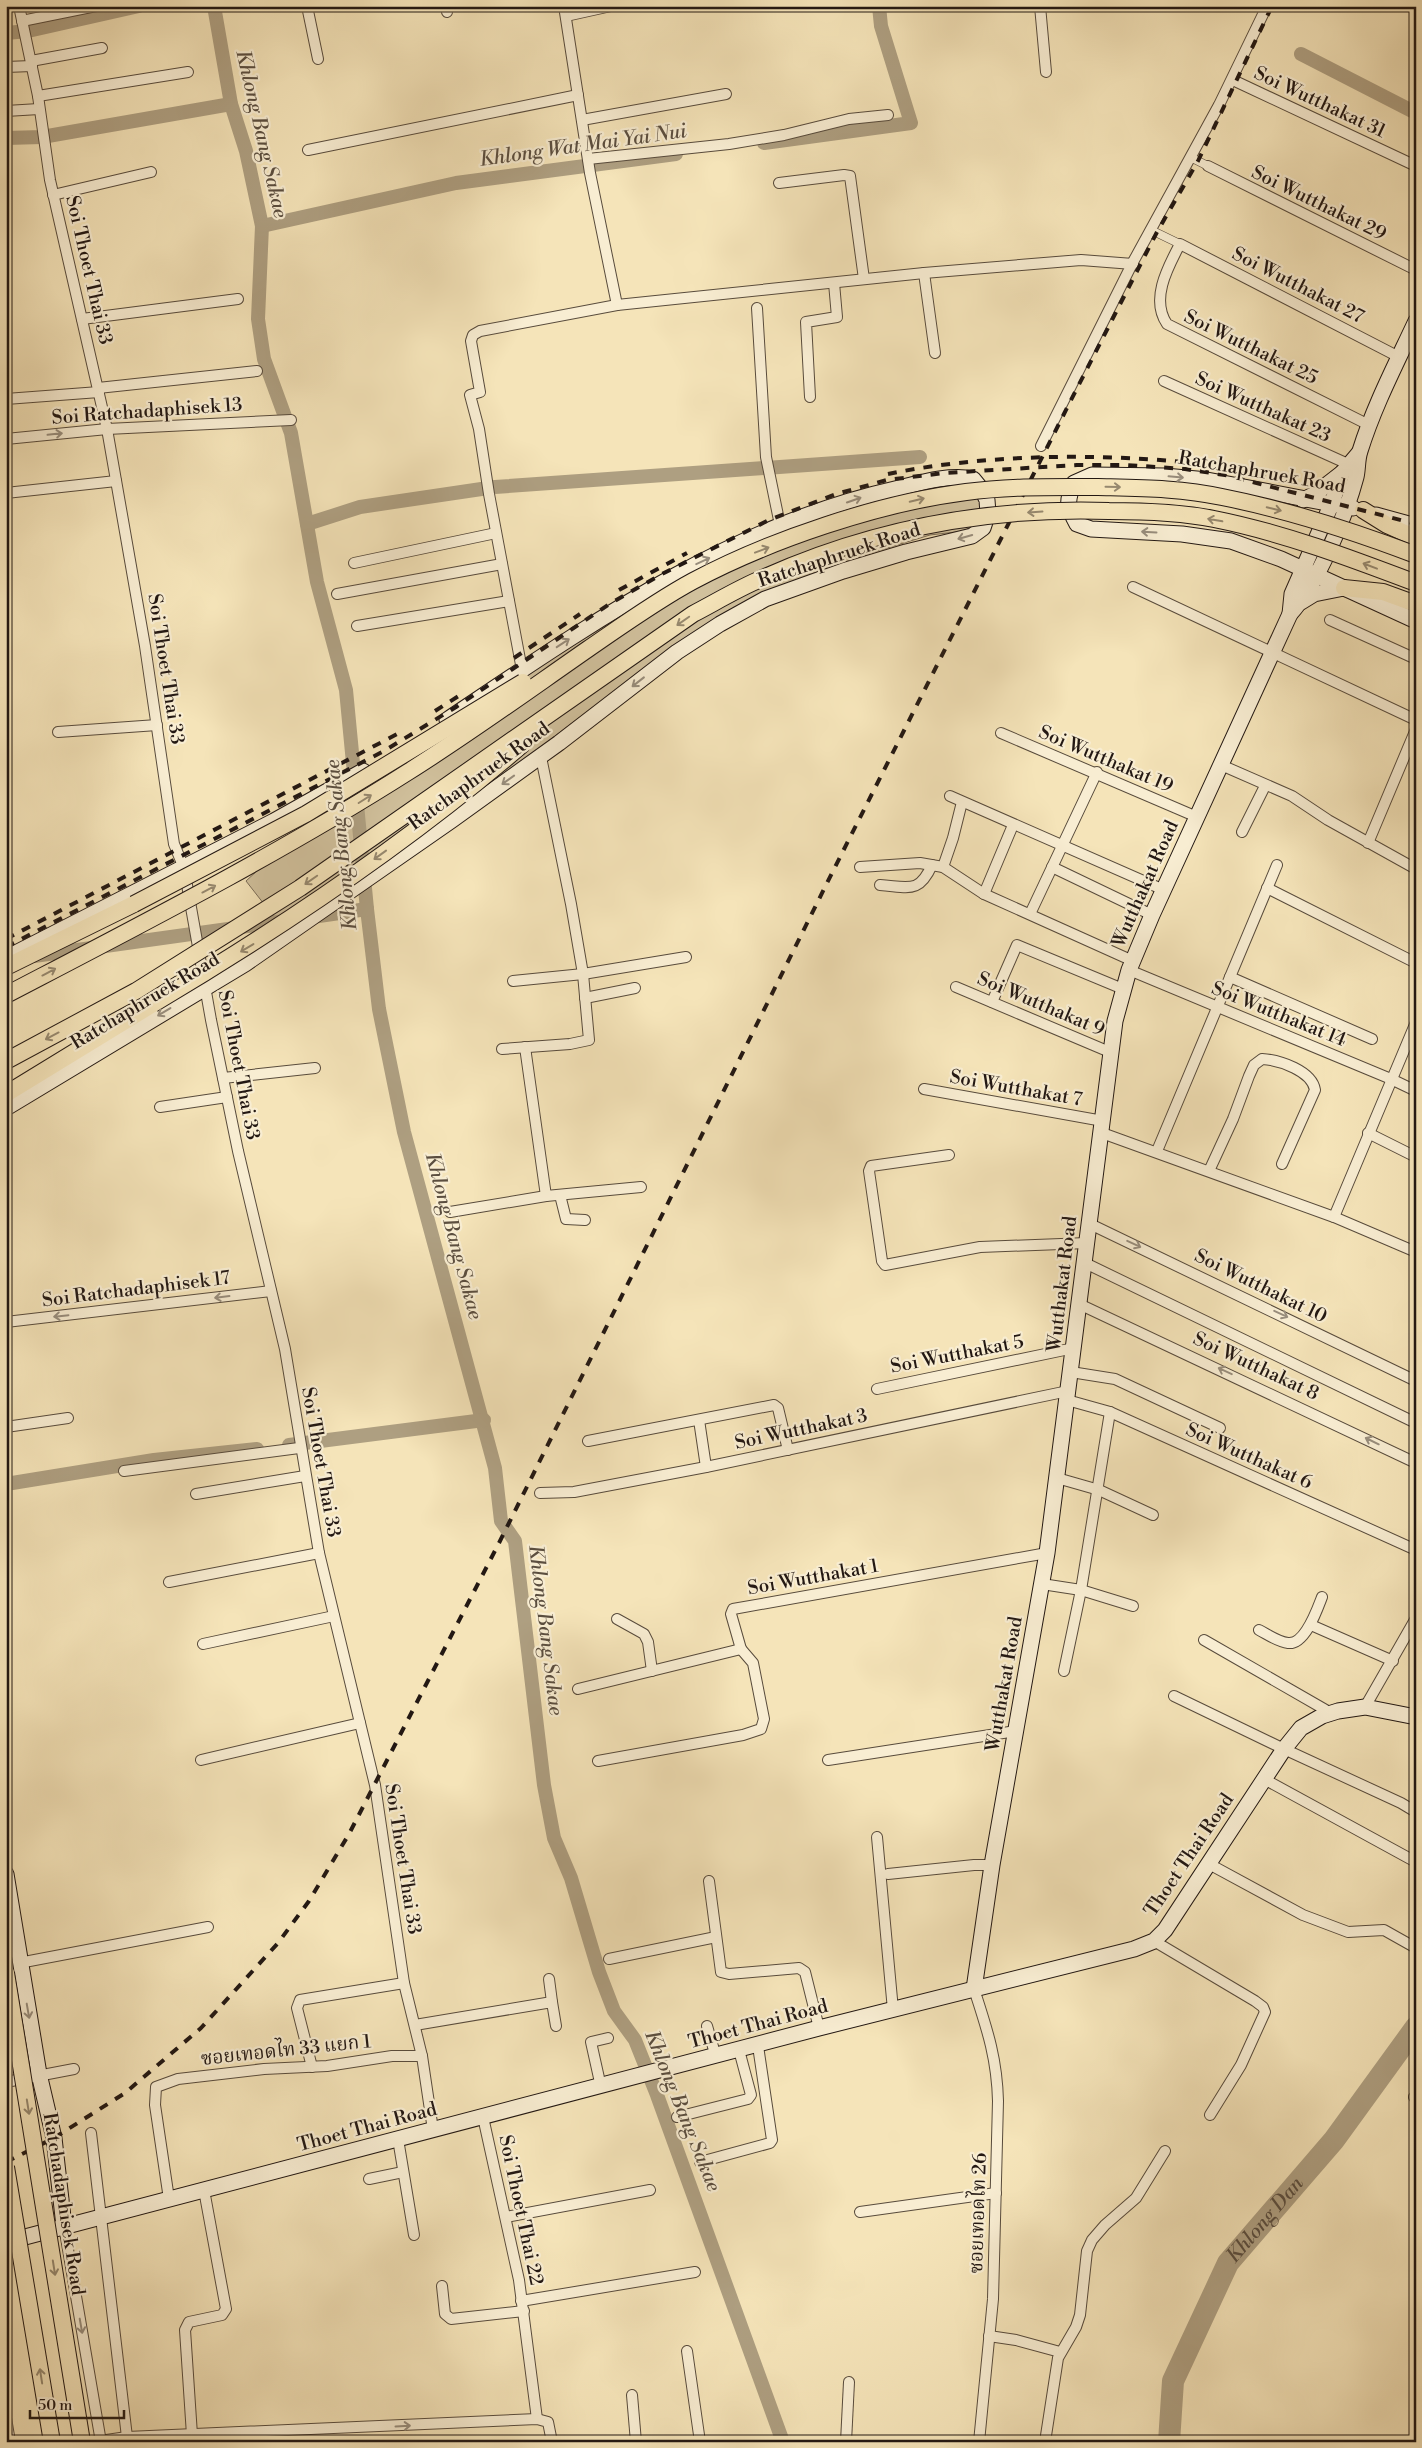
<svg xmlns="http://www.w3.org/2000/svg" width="1422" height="2448" font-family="'Libre Bodoni','Noto Serif Thai',serif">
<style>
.green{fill:#d1c19d;stroke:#7a6c58}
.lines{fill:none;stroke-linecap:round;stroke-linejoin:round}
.canal{stroke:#ae9f81;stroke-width:14}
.river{stroke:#ae9f81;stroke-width:22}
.pedestrian-casing{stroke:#584b3c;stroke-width:9}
.minor-casing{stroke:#584b3c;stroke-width:12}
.secondary-casing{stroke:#231813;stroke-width:17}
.primary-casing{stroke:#231813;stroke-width:18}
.pedestrian{stroke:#f8edd2;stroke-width:8}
.minor{stroke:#f8edd2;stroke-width:10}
.secondary{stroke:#f8edd2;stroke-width:15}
.primary{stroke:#f5e4b9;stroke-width:16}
.rail{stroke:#231813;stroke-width:4;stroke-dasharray:9 9;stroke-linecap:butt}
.primary-bridge-casing{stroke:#231813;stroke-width:18;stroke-linecap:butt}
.primary-bridge{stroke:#f5e4b9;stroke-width:16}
.oneway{stroke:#988d7c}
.oneway2{stroke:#96886e}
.labels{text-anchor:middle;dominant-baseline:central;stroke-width:4.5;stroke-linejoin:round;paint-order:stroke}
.street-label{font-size:19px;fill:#231813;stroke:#f8edd2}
.water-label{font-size:20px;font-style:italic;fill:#5b4e3f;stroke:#f8edd2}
</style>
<rect width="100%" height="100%" fill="#f5e4b9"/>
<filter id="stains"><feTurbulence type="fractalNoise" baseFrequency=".004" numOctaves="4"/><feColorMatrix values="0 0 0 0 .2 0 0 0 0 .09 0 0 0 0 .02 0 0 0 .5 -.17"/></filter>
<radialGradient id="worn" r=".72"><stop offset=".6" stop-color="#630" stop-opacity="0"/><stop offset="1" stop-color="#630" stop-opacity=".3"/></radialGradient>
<polygon class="green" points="964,483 979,499 981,507 976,523 964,531 930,535 874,552 760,595 604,699 477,795 285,931 246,881 307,825 301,812 662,588 834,512 913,489"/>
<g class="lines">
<g class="canal">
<polyline points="214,6 231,104 246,151 262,226 258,319 264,359 291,433 317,582 346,690 367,909 379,1009 404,1132 495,1468 501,1521 515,1541 544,1785 554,1838 571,1878 599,1972 614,2011 635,2040 657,2095 783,2442"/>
<polyline points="6,33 28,31 139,6"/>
<polyline points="1301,54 1416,113"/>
<polyline points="6,138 42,137 231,104"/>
<polyline points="764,143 911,123 881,26 879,6"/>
<polyline points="262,226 456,183 676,154"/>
<polyline points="307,524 360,507 495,487 920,457"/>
<polyline points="312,917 367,909"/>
<polyline points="34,956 285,921"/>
<polyline points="289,1445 484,1420"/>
<polyline points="6,1484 154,1460 257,1449"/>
</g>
<path class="river" id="s1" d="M 1169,2442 L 1173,2381 L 1228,2263 L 1334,2140 L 1416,2027"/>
<defs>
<g id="pedestrian">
<polyline points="1192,158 1208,166"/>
<polyline points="1151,230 1180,244"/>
</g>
<g id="minor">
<polyline points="19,6 38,96 50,180 107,429 145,646 174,844 184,868 211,1020 238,1151 285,1349 319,1553 375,1785 404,1983 422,2056 433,2130"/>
<polyline points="307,6 318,59"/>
<polyline points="446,6 447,12"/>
<polyline points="564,6 590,173 617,305"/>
<polyline points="1040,6 1046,72"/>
<polyline points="566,16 611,6"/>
<polyline points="22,21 96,6"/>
<polyline points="31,61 102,48"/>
<polyline points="6,67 32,66"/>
<polyline points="1237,82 1416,166"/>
<polyline points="38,96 188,72"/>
<polyline points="6,111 39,109"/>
<polyline points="582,120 726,94"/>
<polyline points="308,150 578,95"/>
<polyline points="588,159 729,144 784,135 849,119 888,115"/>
<polyline points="1208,166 1416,270"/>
<polyline points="779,183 844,175 850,176 864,279"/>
<polyline points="53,195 151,172"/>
<polyline points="924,273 935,353"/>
<polyline points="757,308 766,457 780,525"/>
<polyline points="82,319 238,299"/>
<polyline points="1164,381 1348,464"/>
<polyline points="98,388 257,371"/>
<polyline points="810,397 806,322 837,317 834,283"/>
<polyline points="6,399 99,392"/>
<path d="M 1369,425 L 1167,324 C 1150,299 1168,267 1180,244 L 1399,357"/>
<polyline points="6,439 107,429 291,420"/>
<polyline points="1041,446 1133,262 1219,105 1267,6"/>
<polyline points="6,493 116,481"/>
<polyline points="354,563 496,533"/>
<polyline points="1133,587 1416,720"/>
<polyline points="337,594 502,564"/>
<polyline points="1330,620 1416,659"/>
<polyline points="357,626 509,601"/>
<polyline points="522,670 489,494 479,429 470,395 480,392 471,341 473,335 480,331 617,305 924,273 1081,260 1133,264"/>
<polyline points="58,732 157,725"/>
<polyline points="1001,733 1197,817"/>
<polyline points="1221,765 1292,796 1328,820 1416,869"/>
<polyline points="950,796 1164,890"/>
<polyline points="1242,832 1265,786"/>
<polyline points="1368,843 1416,729"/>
<polyline points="860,867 920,863 943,867 984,894 1133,961"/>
<polyline points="943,867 953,838 962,802"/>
<polyline points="1052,867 1152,915"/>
<path d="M 880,885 C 909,887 919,894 932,865"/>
<polyline points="1267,888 1416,963"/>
<polyline points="984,894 1013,825"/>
<polyline points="1030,914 1097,772"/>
<polyline points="1129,970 1391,1079 1416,1091"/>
<polyline points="1230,977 1372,1039"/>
<polyline points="513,981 583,974 686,957"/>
<polyline points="956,987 1112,1053"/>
<polyline points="585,998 635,988"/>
<polyline points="992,1002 1017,945 1123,989"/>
<polyline points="525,1047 546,1196 641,1187"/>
<polyline points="502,1049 570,1044 589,1040 583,974 571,904 541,757"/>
<polyline points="223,1078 315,1068"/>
<polyline points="924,1089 1103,1121"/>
<polyline points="160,1107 227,1097"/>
<polyline points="1102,1133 1334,1217 1416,1252"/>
<polyline points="1368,1133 1416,1157"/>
<polyline points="1157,1151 1277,865"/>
<polyline points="949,1155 871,1166 869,1171 882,1261 885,1265 980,1247 1087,1243"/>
<path d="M 1209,1171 L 1233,1119 L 1249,1076 L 1254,1065 L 1262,1059 C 1280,1060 1312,1071 1315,1090 L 1282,1164"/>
<polyline points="560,1195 566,1219 585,1220"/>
<polyline points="450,1212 546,1196"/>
<polyline points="1334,1217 1416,1022"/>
<polyline points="1090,1224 1416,1381"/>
<polyline points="1085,1263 1416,1423"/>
<polyline points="1079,1304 1416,1463"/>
<polyline points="6,1322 271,1291"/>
<polyline points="1071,1372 1115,1379 1220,1428"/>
<polyline points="877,1389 1074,1348"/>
<polyline points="1067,1400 1110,1412 1416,1550"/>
<polyline points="699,1420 706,1467"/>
<polyline points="6,1427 68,1418"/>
<polyline points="588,1441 774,1405 778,1408 788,1450"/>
<polyline points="124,1471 299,1448"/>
<polyline points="1057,1478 1099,1490 1153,1515"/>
<polyline points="540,1493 574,1492 706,1467 1068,1391"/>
<polyline points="196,1494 305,1476"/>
<polyline points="169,1582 319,1553"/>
<polyline points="1042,1584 1081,1590 1133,1606"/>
<polyline points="617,1619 644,1634 648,1642 652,1671"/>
<polyline points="1311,1625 1393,1661"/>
<path d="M 1259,1630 C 1267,1634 1278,1642 1288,1643 C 1305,1645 1317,1610 1322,1597"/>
<polyline points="1204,1640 1331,1713"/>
<polyline points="203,1644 334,1616"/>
<polyline points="1064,1671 1081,1590 1110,1412"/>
<polyline points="578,1689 741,1649 731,1614 733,1609 1047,1553"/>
<polyline points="1174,1696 1284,1749 1401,1803 1416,1812"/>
<polyline points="1365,1707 1416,1618"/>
<polyline points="201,1760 360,1723"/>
<polyline points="828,1760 1016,1731"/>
<polyline points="598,1761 743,1735 761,1729 764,1719 753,1663 741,1649"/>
<polyline points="1264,1779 1416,1862"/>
<polyline points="877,1837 893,2010"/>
<polyline points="1209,1864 1303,1915 1348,1932 1384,1930 1416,1948"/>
<polyline points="888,1874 974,1865 992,1865"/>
<polyline points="709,1881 721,1972 729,1974 799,1968 805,1972 819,2028"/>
<polyline points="1154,1941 1255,2001 1263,2007 1265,2012 1241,2065 1210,2115"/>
<polyline points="609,1959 716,1937"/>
<polyline points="19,1963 208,1927"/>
<polyline points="549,1979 552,2002"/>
<path d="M 974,1989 C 987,2029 997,2058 998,2101 L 993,2299 L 979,2442"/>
<polyline points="415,2025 552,2002 556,2026"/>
<polyline points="707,2026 716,2057"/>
<polyline points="312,2067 297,2008 300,2000 404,1983"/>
<polyline points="6,2082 74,2069"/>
<polyline points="601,2087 591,2042 608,2038"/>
<polyline points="1414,2097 1416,2098"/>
<polyline points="483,2117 519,2280 537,2419"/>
<polyline points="677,2117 748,2099 751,2095 739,2050"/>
<polyline points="91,2133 127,2437"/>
<polyline points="398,2139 414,2235"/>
<polyline points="700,2162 770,2143 772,2140 758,2046"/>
<polyline points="369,2179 403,2172"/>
<polyline points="169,2199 155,2105 156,2087 178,2079 264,2069 327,2066 392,2056 422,2056"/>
<polyline points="860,2212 996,2193"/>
<polyline points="506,2217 650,2190"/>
<polyline points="64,2226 101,2442"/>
<polyline points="442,2286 445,2314 451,2319 524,2311"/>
<polyline points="521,2301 695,2272"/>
<polyline points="989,2336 1016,2340 1060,2352"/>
<polyline points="687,2351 700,2442"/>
<polyline points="632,2395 636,2442"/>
<polyline points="6,2418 10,2442"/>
<polyline points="192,2435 185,2330 189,2322 222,2315 226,2309 204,2190"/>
<polyline points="93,2442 127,2437 537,2419 548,2422 552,2442"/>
<polyline points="846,2442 849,2382"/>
<polyline points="1045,2442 1058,2358 1076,2327 1080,2315 1087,2251 1092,2240 1105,2225 1136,2198 1165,2151"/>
</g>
<g id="secondary">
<polyline points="1303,500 1315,494 1342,473"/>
<path d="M 1353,508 L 1207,480 L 1165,476 L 1092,475 L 1074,483 C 1066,502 1067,506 1077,524 L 1091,529 L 1182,534 L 1231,541 L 1281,559 L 1416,621"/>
<polyline points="1376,515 1416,526"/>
<polyline points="1301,602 1314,594 1344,588"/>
<polyline points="1290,614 1292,594 1332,503 1342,473 1359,453"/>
<polyline points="6,958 274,821 363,771"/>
<path d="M 6,1108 L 245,964 L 452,820 L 559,743 L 677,652 L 720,624 L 765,599 L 843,571 L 906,552 L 972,536 L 983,528 L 988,513 L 987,500 L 982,490 L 973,479 C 948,474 920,483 895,489 C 729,526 586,627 447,720"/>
<polyline points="6,1874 39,2074 54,2138 64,2226"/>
<path d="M 974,1989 L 992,1865 L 1047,1553 L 1115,1021 L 1129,970 L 1152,915 L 1290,614 C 1318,583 1345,518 1356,477 C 1358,469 1357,460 1360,451 C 1374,406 1396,364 1416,321"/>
<polyline points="6,2242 819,2028 1134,1949 1154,1941 1165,1930 1284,1749 1301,1728 1322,1716 1338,1711 1365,1707 1416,1717"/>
</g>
<g id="primary">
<polyline points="1363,510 1387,525 1416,538"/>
<polyline points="1344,588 1383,592 1416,604"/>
<polyline points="6,967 134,904"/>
<polyline points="6,1094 153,1004"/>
</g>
</defs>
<use href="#pedestrian" class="pedestrian-casing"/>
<use href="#minor" class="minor-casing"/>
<use href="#secondary" class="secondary-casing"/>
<use href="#primary" class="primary-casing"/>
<use href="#pedestrian" class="pedestrian"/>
<use href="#minor" class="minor"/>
<use href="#secondary" class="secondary"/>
<use href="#primary" class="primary"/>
<g class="rail">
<polyline points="1239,471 1280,481"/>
<path d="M 888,474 C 980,455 1090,453 1182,462"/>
<polyline points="619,590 687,553"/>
<polyline points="514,658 580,614"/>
<polyline points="435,711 465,692"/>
<polyline points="6,939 401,732"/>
<polyline points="6,947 384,751 456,707 611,603 662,574 769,520 836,494 887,480 944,473 1077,465 1126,465 1185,469 1225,475 1416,524"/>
<polyline points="6,2162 54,2138 125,2093 201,2028 278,1943 309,1901 349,1834 499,1543 833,871 1069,404 1157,232 1198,161 1272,6"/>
</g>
<defs>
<g id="primary-bridge">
<polyline points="134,904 306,814 523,682"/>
<path d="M 6,995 C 142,924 279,854 408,772 C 470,733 529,690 588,649 C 623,625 656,601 693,581 C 770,540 879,503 966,492 C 1009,486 1055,487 1098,487 C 1140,488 1181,488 1222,497 C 1288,510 1353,531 1416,555"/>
<path d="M 153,1004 C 283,927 409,842 523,744"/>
<path d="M 6,1061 L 136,991 L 300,888 L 693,614 C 716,602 739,588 763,578 C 872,529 990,507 1109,511 C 1144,511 1180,512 1214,519 C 1284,533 1350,558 1416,583"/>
<polyline points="6,1973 82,2442"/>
<polyline points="6,2167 52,2442"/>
</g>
</defs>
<use href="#primary-bridge" class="primary-bridge-casing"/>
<use href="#primary-bridge" class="primary-bridge"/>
</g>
<defs><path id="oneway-shaft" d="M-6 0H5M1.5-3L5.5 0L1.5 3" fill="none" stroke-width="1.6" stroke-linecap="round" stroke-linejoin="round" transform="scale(1.25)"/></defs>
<g class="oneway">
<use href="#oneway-shaft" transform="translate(55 434) rotate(-6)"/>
<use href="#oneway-shaft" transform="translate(1176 477) rotate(5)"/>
<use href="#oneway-shaft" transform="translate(854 500) rotate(-19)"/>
<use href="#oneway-shaft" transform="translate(1149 532) rotate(-177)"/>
<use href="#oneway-shaft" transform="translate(965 537) rotate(164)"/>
<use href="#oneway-shaft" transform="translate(703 561) rotate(-25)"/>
<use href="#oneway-shaft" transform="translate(563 643) rotate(-33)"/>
<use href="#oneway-shaft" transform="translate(638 682) rotate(142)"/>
<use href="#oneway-shaft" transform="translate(508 780) rotate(144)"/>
<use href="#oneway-shaft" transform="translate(164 1012) rotate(149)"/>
<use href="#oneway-shaft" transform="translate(1134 1244) rotate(25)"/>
<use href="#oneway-shaft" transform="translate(222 1297) rotate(173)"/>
<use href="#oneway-shaft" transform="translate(1281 1314) rotate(25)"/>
<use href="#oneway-shaft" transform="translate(61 1316) rotate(174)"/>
<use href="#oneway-shaft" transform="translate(1225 1371) rotate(-155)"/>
<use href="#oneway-shaft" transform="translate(1372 1441) rotate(-154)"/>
<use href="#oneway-shaft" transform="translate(28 2011) rotate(80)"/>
<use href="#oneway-shaft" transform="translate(81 2326) rotate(80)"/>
<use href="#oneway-shaft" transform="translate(403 2426) rotate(-3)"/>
</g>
<g class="oneway2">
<use href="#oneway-shaft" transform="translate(1113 487) rotate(1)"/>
<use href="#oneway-shaft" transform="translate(917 500) rotate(-13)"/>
<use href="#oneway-shaft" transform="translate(1274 509) rotate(14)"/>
<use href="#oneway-shaft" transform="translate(1035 512) rotate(176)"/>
<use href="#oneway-shaft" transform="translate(1215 520) rotate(-170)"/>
<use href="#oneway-shaft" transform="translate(762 550) rotate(-21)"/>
<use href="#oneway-shaft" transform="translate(1370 566) rotate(-159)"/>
<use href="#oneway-shaft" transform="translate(683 621) rotate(145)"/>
<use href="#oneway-shaft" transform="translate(365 799) rotate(-32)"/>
<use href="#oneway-shaft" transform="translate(380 855) rotate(144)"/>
<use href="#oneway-shaft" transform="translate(311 880) rotate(145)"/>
<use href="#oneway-shaft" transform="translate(209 889) rotate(-28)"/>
<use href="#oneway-shaft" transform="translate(247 948) rotate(149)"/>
<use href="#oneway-shaft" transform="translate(49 972) rotate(-28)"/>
<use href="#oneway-shaft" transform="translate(52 1036) rotate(152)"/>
<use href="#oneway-shaft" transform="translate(28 2107) rotate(81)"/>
<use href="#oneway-shaft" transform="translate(54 2268) rotate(81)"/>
<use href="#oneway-shaft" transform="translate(41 2376) rotate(-99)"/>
</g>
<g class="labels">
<g class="street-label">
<text transform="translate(1320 102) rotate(25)">Soi Wutthakat 31</text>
<text transform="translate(1319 203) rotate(26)">Soi Wutthakat 29</text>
<text transform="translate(89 270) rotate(77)">Soi Thoet Thai 33</text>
<text transform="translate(1298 285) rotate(27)">Soi Wutthakat 27</text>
<text transform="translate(1251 347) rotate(26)">Soi Wutthakat 25</text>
<text transform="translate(1263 407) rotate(24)">Soi Wutthakat 23</text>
<text transform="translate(147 411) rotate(-4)">Soi Ratchadaphisek 13</text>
<text transform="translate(1262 472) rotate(10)">Ratchaphruek Road</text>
<text transform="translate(839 555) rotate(-18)">Ratchaphruek Road</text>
<text transform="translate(166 669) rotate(81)">Soi Thoet Thai 33</text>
<text transform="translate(1106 759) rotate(23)">Soi Wutthakat 19</text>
<text transform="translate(479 776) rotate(-36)">Ratchaphruek Road</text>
<text transform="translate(1145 884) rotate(-66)">Wutthakat Road</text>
<text transform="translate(145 1001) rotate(-31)">Ratchaphruek Road</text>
<text transform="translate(1041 1004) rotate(23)">Soi Wutthakat 9</text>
<text transform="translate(1279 1014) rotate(22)">Soi Wutthakat 14</text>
<text transform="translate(239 1065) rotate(79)">Soi Thoet Thai 33</text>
<text transform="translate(1016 1088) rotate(10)">Soi Wutthakat 7</text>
<text transform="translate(1062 1284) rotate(-83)">Wutthakat Road</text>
<text transform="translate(1261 1286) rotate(26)">Soi Wutthakat 10</text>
<text transform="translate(136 1289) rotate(-7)">Soi Ratchadaphisek 17</text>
<text transform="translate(957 1354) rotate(-11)">Soi Wutthakat 5</text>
<text transform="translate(1256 1366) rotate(25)">Soi Wutthakat 8</text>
<text transform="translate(801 1429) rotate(-12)">Soi Wutthakat 3</text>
<text transform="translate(1249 1456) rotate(24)">Soi Wutthakat 6</text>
<text transform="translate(321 1462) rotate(80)">Soi Thoet Thai 33</text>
<text transform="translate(813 1577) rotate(-10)">Soi Wutthakat 1</text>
<text transform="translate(1004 1684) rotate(-80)">Wutthakat Road</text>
<text transform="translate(1189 1855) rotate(-56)">Thoet Thai Road</text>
<text transform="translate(403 1859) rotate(81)">Soi Thoet Thai 33</text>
<text transform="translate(758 2024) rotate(-15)">Thoet Thai Road</text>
<text transform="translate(286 2050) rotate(-6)">ซอยเทอดไท 33 แยก 1</text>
<text transform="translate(367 2127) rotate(-15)">Thoet Thai Road</text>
<text transform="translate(64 2204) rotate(81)">Ratchadaphisek Road</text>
<text transform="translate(521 2210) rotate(78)">Soi Thoet Thai 22</text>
<text transform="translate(978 2213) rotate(-88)">ซอยเทอดไท 26</text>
</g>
<g class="water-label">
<text transform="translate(261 134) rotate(77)">Khlong Bang Sakae</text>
<text transform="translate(583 146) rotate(-8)">Khlong Wat Mai Yai Nui</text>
<text transform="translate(342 845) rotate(-96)">Khlong Bang Sakae</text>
<text transform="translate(453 1236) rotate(75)">Khlong Bang Sakae</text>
<text transform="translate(545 1630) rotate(83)">Khlong Bang Sakae</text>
<text transform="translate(682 2111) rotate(68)">Khlong Bang Sakae</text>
<text stroke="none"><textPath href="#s1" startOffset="248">Khlong Dan</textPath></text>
</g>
</g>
<rect width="1422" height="2448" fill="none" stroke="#f5e4b9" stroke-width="25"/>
<rect x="8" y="8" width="1407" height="2433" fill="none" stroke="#231813" stroke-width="2.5"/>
<rect x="12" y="12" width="1397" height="2423" fill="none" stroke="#231813"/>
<path d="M30 2410v8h94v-8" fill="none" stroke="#231813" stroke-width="2.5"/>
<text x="38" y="2410" font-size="15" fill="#231813" stroke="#f8edd2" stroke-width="4" paint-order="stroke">50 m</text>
<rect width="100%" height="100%" filter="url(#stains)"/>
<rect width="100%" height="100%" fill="url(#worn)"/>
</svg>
